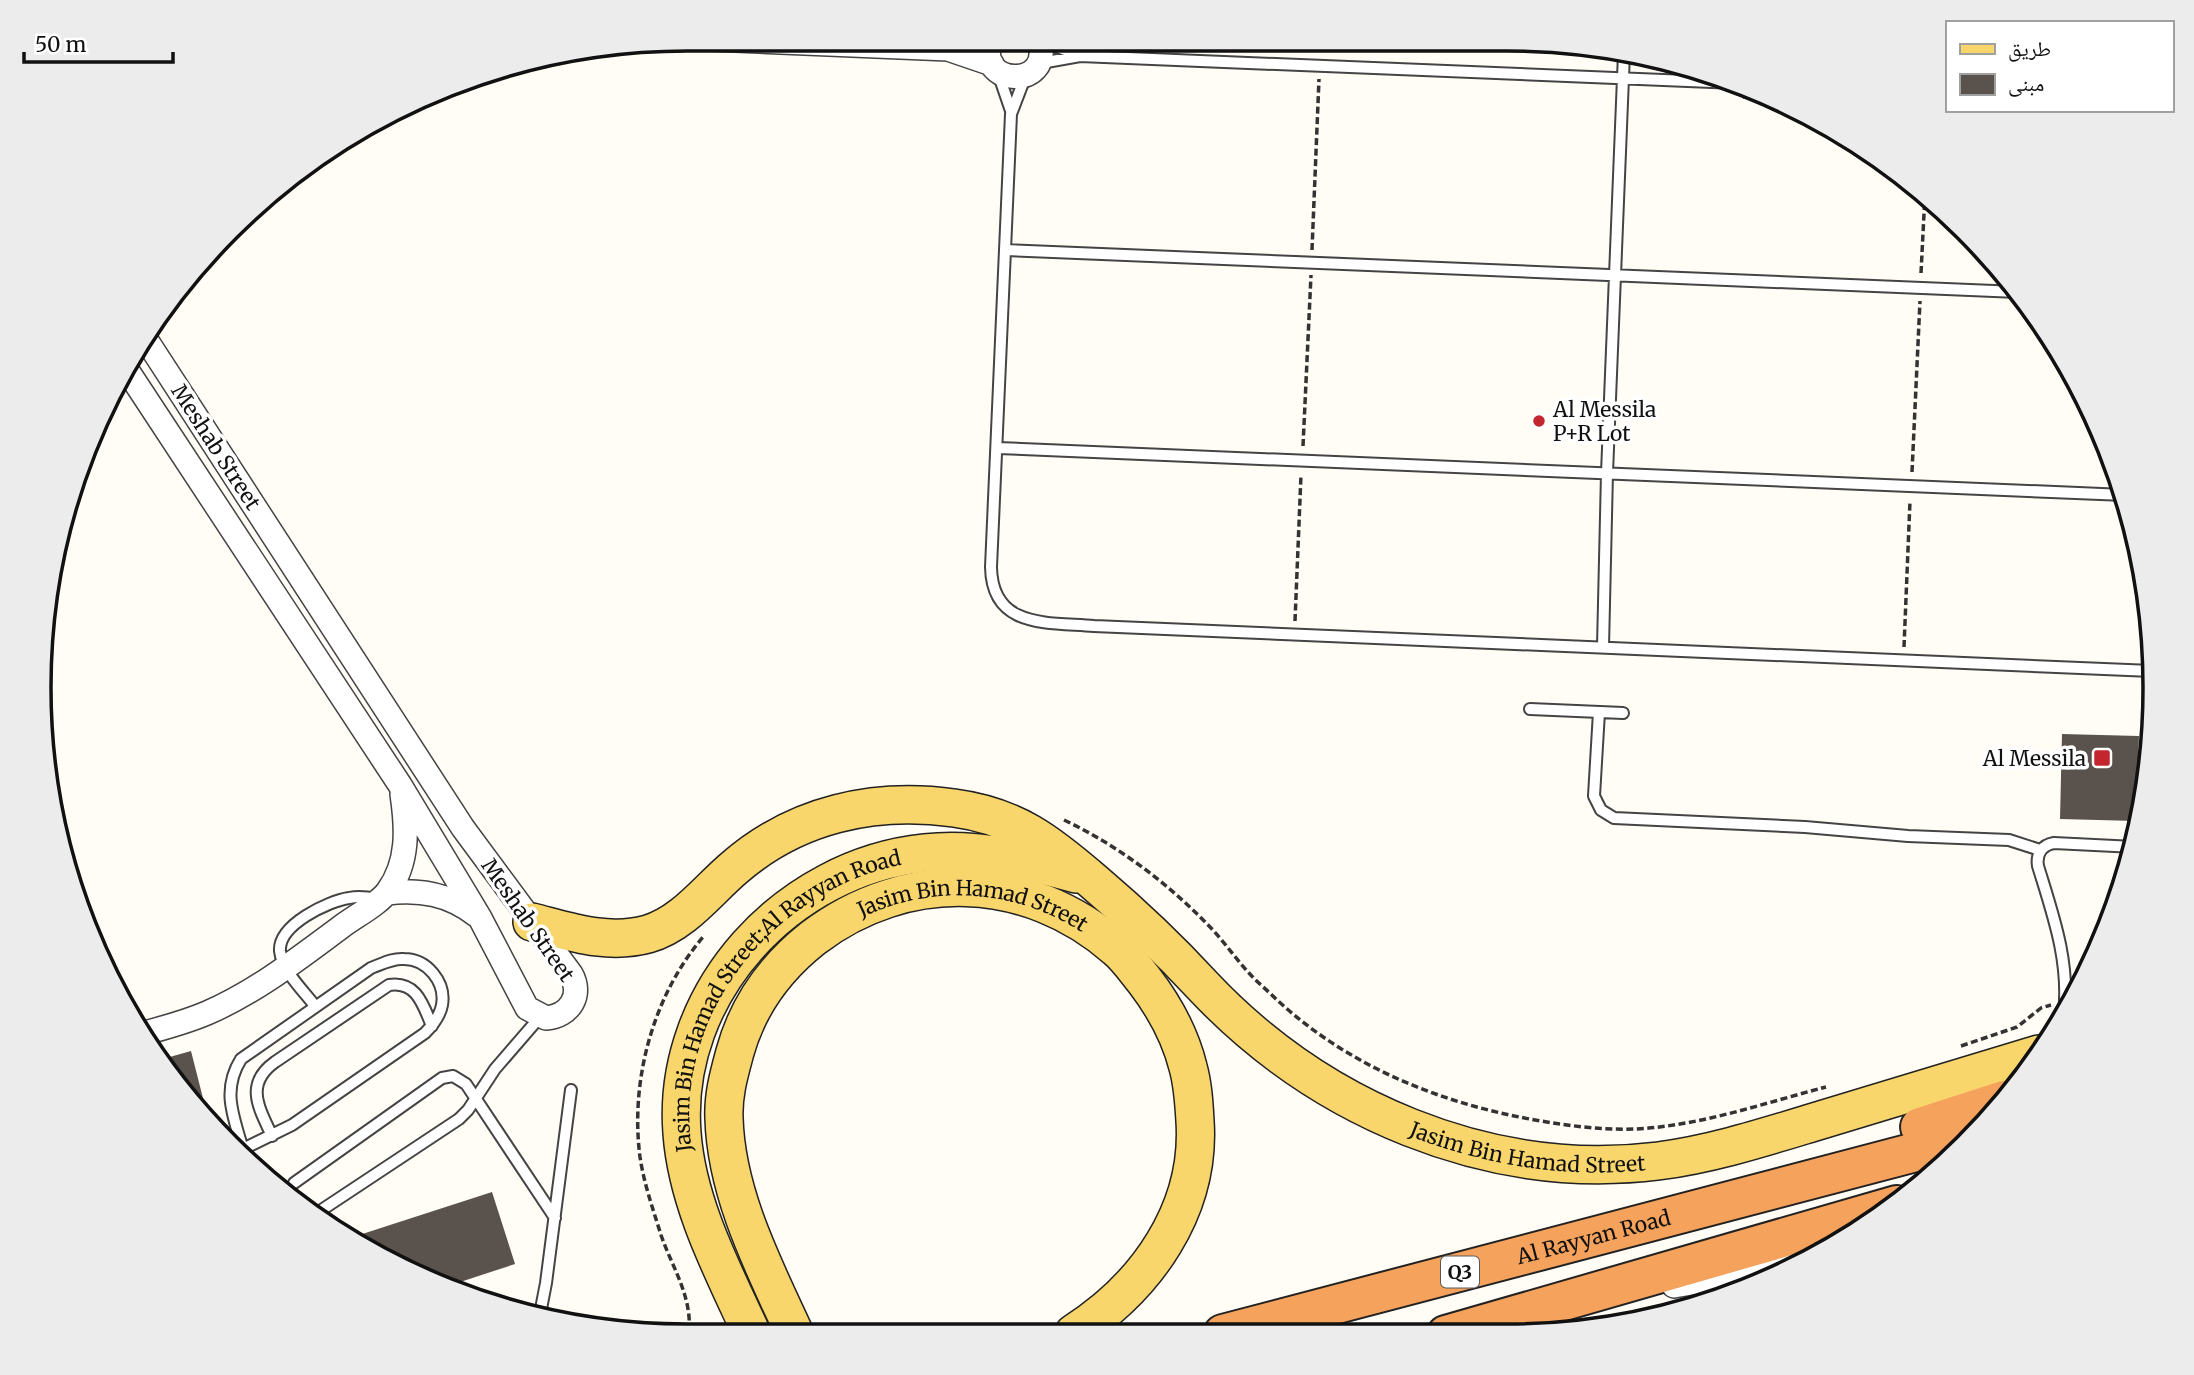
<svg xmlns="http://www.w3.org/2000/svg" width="2194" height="1375" font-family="Merriweather,'Noto Naskh Arabic',serif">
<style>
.building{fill:#5a524d}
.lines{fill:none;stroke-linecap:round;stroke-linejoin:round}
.lane-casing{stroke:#444;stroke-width:14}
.street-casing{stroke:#444;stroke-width:26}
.primary-casing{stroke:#222;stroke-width:40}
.highway-casing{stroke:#222;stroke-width:42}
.path{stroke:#333;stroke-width:3.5;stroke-dasharray:7 3.5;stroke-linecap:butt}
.lane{stroke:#fff;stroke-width:10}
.street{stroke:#fff;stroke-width:23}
.primary{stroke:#f9d66b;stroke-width:37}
.highway{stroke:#f5a25d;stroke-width:38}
.poi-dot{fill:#c4262e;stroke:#fff;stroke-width:2.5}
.labels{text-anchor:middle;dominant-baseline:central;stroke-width:7;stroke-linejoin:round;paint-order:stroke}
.shield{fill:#fff;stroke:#585858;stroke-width:2}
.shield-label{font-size:19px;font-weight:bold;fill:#111}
.poi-label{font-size:21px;fill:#111;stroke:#fff;text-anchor:start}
.street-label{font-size:21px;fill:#111;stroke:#fff}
.rim{fill:none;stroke:#111;stroke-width:3.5}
</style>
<rect width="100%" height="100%" fill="#fffdf5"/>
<path class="building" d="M2062 734 2139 736 2136 821 2060 819Z
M191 1051 206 1110 159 1060Z
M492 1192 515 1264 442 1288 353 1237Z"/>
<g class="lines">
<g class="lane-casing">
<path id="lane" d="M1043 41 1077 55
M1041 63 1080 56 1736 83
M998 73 1011 111
M1026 75 1011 114 991 567C992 629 1048 622 1094 626L2152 671
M1006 250 2018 292
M998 448 2125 495
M1603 647 1607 473 1624 53
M1530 709 1623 713
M1599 712 1594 796 1601 810 1614 818 1805 827 1908 836 2009 840 2040 850
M315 1006C304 991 282 971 280 951 278 925 328 901 349 898 359 896 367 897 376 899
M2064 1014C2070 962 2053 915 2038 866 2036 854 2042 845 2054 843L2135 847
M272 1136C259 1108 244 1084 275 1062L389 985C417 981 423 1005 432 1026
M243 1149 292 1125 425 1033C433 1025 440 1016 442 1005 446 982 427 959 404 959 392 958 382 964 371 968L241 1059C221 1091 234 1117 243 1150
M294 1183 442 1078 453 1076 466 1084 555 1218
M314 1215 459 1119 468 1110 495 1069 540 1017
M540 1314 546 1283 571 1090"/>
</g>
<g class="street-casing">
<path id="street" d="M712 39 948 49 992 64
M991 40C973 87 1055 90 1039 41
M129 373 400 785 480 918 527 1008 546 1018C570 1016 583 995 571 974L463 828 147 341
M387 893C420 889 449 894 476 915
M141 1034C164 1028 186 1022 207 1013 256 992 299 958 341 927 354 917 379 904 388 891 409 862 407 828 402 794
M1674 1286 1803 1264"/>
</g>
<g class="primary-casing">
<g id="primary">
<path id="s1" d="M532 922C571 932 608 945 648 934 683 924 707 891 734 868 796 814 874 797 954 808 1015 816 1049 843 1093 881 1133 915 1167 947 1203 986 1319 1109 1488 1182 1658 1161 1713 1154 1768 1136 1821 1120 1894 1098 1967 1076 2039 1054"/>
<path id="s2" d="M751 1332C722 1269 687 1203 682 1133 671 992 788 867 925 853 977 847 1026 860 1076 874"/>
<path id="s3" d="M794 1332C763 1265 726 1193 724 1118 723 1095 729 1074 735 1052 748 1005 775 968 813 938 906 867 1028 871 1116 948 1127 957 1135 969 1144 980 1164 1006 1180 1035 1188 1067 1193 1085 1194 1103 1195 1121 1201 1210 1146 1287 1074 1333"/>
</g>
</g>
<g class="highway-casing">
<g id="highway">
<path d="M1920 1127 2004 1100"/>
<path id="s4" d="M1223 1334 1965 1139"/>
<path d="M1446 1335 1897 1205"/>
</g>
</g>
<path class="path" d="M1743 97 1772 98
M1312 250 1319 79
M1921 273 1925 194
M2018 308 2030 309
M1303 446 1311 275
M1912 472 1920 301
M1295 621 1301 475
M1904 647 1910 501
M1064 820C1119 846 1169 884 1212 929 1225 943 1236 959 1249 973 1257 982 1267 990 1276 999 1348 1066 1439 1103 1535 1120 1569 1126 1602 1130 1635 1129 1700 1126 1764 1103 1826 1087
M1961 1046 2017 1027 2041 1008 2051 1005
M689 1331C692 1296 672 1267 661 1235 653 1209 644 1184 640 1157 630 1080 653 996 703 937"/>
<use href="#lane" class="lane"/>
<use href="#street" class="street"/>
<use href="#primary" class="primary"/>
<use href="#highway" class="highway"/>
</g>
<g class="poi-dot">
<circle cx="1539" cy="421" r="7"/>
<rect x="2093" y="749" width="18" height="18" rx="3.5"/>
</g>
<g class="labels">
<rect class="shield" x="1441" y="1256.5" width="38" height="31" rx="5"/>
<g class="shield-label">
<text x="1460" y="1272">Q3</text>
</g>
<g class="poi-label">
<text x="1553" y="409">Al Messila<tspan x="1553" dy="24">P+R Lot</tspan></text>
<text x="2086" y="758" text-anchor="end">Al Messila</text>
</g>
<g class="street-label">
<text transform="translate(216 447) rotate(57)">Meshab Street</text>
<text transform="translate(528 920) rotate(55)">Meshab Street</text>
<text stroke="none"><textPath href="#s3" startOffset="607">Jasim Bin Hamad Street</textPath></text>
<text stroke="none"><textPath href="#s2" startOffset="394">Jasim Bin Hamad Street;Al Rayyan Road</textPath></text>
<text stroke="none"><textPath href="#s1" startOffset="1148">Jasim Bin Hamad Street</textPath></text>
<text stroke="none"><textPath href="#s4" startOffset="383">Al Rayyan Road</textPath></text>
</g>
</g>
<path d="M0 0H2194V1375H0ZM687 51H1507A636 636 0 0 1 2143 687V688A636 636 0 0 1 1507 1324H687A636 636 0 0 1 51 688V687A636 636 0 0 1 687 51Z" fill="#ececec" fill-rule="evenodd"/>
<path class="rim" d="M687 51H1507A636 636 0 0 1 2143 687V688A636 636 0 0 1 1507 1324H687A636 636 0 0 1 51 688V687A636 636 0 0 1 687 51Z"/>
<rect x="1946" y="21" width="228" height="91" fill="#ffffff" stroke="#a0a0a0" stroke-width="2"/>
<rect x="1960" y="44" width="35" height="10" fill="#f9d66b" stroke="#a0a0a0" stroke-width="2"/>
<text x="2008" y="56" font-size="21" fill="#111111">طريق</text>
<rect x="1960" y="74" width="35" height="21" fill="#5a524d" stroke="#a0a0a0" stroke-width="2"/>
<text x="2008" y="91" font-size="21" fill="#111111">مبنى</text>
<path d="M24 52v10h149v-10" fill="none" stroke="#111111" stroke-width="3.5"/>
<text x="35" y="52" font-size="21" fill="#111111" stroke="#ffffff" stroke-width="5" paint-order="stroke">50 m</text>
</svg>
